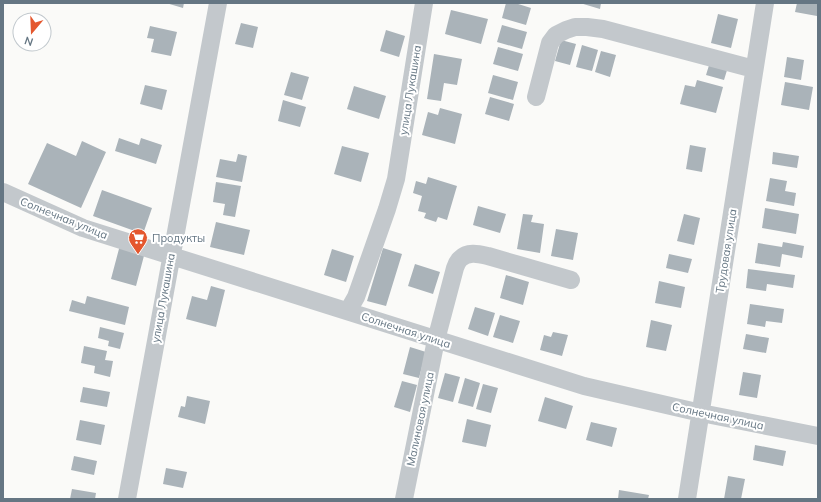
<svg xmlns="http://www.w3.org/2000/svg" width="821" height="502" font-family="Mulish,sans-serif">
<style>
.building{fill:#aab3b9}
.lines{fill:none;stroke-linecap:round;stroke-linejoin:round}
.minor{stroke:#c3c8cc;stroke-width:18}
.labels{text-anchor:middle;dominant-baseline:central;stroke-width:4;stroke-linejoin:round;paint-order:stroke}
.street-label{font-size:11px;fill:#657683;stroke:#fff}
.poi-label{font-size:11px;fill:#657683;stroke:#fff;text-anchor:start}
</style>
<rect width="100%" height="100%" fill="#fafaf8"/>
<path class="building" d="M166 3H184L183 8Z
M506 3H515L531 8 526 25 502 18Z
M580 3H601L600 9Z
M797 3H818L817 16 795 12Z
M451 10 488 19 481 44 445 34Z
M718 14 738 19 731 48 711 43Z
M241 23 258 27 253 48 235 44Z
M502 25 527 32 522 49 497 42Z
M150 26 177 32 171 56 151 52 154 39 147 38Z
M386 30 405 36 399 57 380 51Z
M561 40 576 44 570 65 555 61Z
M582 45 598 50 592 71 576 67Z
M498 47 523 54 518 71 493 64Z
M601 51 616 55 610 77 595 72Z
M434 54 462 59 457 85 444 83 441 101 427 99Z
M787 57 804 60 801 80 784 77Z
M710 62 728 67 724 80 706 75Z
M291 72 309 77 302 100 284 95Z
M493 75 518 82 513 100 488 93Z
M697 80 723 87 716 113 680 104 685 85 695 87Z
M785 82 813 87 809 110 781 105Z
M145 85 167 90 162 110 140 104Z
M354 86 386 96 379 119 347 109Z
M490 97 514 104 509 121 485 114Z
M283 100 306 107 300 127 278 121Z
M440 108 462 114 455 144 422 135 428 112 438 115Z
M119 138 139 145 141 138 162 145 156 164 115 151Z
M82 141 106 152 81 208 28 184 47 143 76 156Z
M690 145 706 148 702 172 686 169Z
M342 146 369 153 361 182 334 174Z
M773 152 799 156 797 168 772 164Z
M238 154 247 156 242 182 216 177 220 159 236 162Z
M428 177 457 186 447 220 438 217 436 222 424 218 426 213 418 211 422 196 413 193 416 181 426 184Z
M770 178 787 181 785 191 796 193 794 206 766 201Z
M216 182 241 186 235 217 223 215 225 204 213 202Z
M102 190 152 208 143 234 93 216Z
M478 206 506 214 500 233 473 225Z
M765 208 799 214 796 234 762 228Z
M523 214 533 215 531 222 544 224 540 253 517 249Z
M684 214 700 218 694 245 677 241Z
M216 222 250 230 244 255 210 247Z
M556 229 578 233 573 260 551 256Z
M783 242 804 246 802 258 782 254 780 267 755 263 758 243 782 247Z
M120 245 145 252 136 286 111 279Z
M383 248 402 254 386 306 367 301Z
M332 249 354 256 346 282 324 275Z
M669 254 692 259 688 273 666 268Z
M415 264 440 272 433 294 408 286Z
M748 269 795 275 793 288 767 284 766 291 746 288Z
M506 275 529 282 523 305 500 298Z
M659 281 685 287 681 308 655 303Z
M211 286 225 290 216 327 186 319 192 296 207 300Z
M87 296 129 307 125 325 69 311 72 300 85 304Z
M750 304 784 309 782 323 766 321 765 327 747 324Z
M475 307 495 313 488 336 468 329Z
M500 315 520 321 513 343 493 337Z
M651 320 672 325 666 351 646 347Z
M100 327 124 333 120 349 108 346 109 341 98 338Z
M553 332 568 335 562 356 540 350 544 335 551 337Z
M746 334 769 338 766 353 743 349Z
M84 346 107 351 105 360 113 361 110 377 94 373 95 366 81 363Z
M410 347 426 352 419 378 403 374Z
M743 372 761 375 757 398 739 395Z
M445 373 460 377 453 402 438 398Z
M465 378 480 383 473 407 458 403Z
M402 381 417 385 410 412 394 407Z
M483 384 498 388 491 413 476 409Z
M83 387 110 392 107 407 80 402Z
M187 396 210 401 205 424 178 417 181 406 185 407Z
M545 397 573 406 566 429 538 421Z
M467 419 491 425 486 447 462 442Z
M80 420 105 425 101 445 76 440Z
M591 422 617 428 612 447 586 440Z
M755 445 786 451 783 466 753 460Z
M74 456 97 461 94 475 71 470Z
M166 468 187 472 183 488 163 484Z
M728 476 745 479 741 499H724Z
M72 489 96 493 95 499H70Z
M619 490 649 495 648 499H618Z"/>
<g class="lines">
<path class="minor" d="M536 97 550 43 556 35 566 30 575 27H587L603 29 754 69
M3 192 83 228 584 386 701 413 818 436
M348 311 356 297 387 209 396 179 424 3
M127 499 218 3
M404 499 436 340 455 268C456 265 458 261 460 259 468 251 479 254 488 256L571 280
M687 499 765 3"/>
</g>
<defs>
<g id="supermarket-pin" transform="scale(1)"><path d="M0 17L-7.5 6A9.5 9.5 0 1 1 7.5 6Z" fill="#e4572e" stroke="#fff"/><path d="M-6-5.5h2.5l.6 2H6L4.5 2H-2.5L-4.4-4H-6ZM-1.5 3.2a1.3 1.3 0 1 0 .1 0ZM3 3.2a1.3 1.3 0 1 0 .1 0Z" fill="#fff"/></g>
</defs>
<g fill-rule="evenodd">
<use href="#supermarket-pin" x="138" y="238"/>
</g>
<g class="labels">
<g class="street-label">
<text transform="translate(410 90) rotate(-81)">улица Лукашина</text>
<text transform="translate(64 218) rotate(22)">Солнечная улица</text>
<text transform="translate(726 251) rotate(-81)">Трудовая улица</text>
<text transform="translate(163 298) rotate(-80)">улица Лукашина</text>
<text transform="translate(406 330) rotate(18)">Солнечная улица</text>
<text transform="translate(718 416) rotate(12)">Солнечная улица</text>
<text transform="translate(420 419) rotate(-78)">Малиновая улица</text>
</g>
<g class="poi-label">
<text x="152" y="238">Продукты</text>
</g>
</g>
<rect width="821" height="502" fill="none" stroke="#657683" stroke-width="8"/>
<g transform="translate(32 32) rotate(199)"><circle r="19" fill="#ffffff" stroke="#c1c8cd"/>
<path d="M0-3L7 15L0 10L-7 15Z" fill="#e4572e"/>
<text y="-6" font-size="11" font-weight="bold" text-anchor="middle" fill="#657683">N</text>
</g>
</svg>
